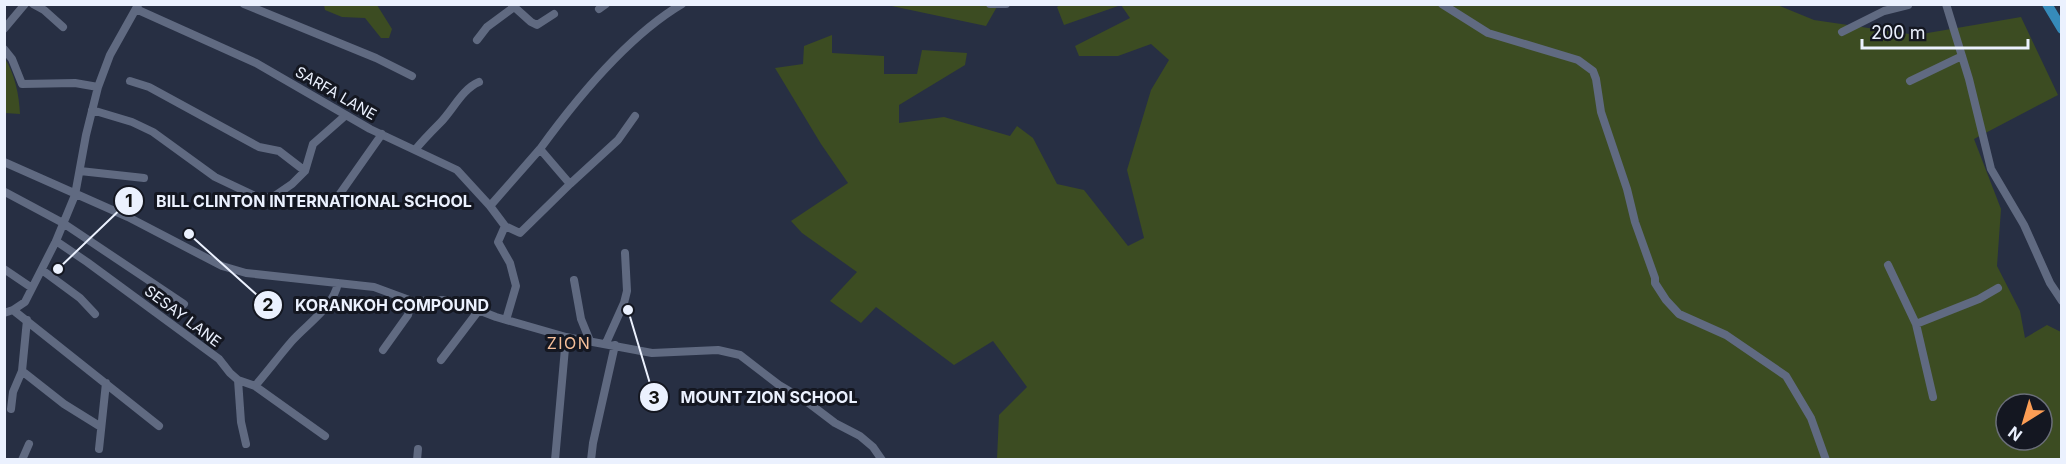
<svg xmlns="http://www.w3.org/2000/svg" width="2066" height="464" font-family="Inter,sans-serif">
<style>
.green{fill:#3c4c22;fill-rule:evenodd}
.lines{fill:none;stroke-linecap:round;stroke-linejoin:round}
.river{stroke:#368bba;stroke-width:10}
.minor{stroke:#606a81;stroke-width:8}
.labels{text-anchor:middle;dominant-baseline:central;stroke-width:6;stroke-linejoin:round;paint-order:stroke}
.street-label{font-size:15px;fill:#ebf1fe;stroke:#141721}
.neighbourhood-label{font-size:16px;letter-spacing:1.5px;fill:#f6bf9a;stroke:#141721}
.leader{fill:none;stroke:#ebf1fe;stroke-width:2}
.callout-dot{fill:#ebf1fe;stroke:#141721;stroke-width:2}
.mark-label{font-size:18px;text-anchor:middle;font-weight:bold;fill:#111}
.callout-label{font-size:16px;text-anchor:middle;font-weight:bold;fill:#ebf1fe;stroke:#141721;stroke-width:6;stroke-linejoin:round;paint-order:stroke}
</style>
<rect width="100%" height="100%" fill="#272f43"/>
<path class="green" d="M1775 4 1814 20 1916 35 2021 17 2058 95 1974 139 2001 209 1997 266 2020 311 2025 338 2047 325 2061 332V459H997L999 415 1027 387 993 341 954 365 876 307 861 323 830 301 857 272 802 233 791 221 848 183 821 144 775 68 803 64 804 46 832 35V53L884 56V74H917L922 50 967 53 965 65 899 105V123L944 117 1010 136 1017 126 1033 138 1057 184 1084 190 1128 246 1144 238 1127 170 1151 90 1169 60 1151 44 1118 56H1079L1075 46 1130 18 1121 5 1064 25 1057 7 1060 5ZM2006 404H2042V440H2006Z
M324 5H377L392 29 389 38H381L365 18 342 17 325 10Z
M887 5H998L986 26Z
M4 57C15 74 19 94 20 114L5 113Z"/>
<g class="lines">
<path class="river" d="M2047 4 2062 29"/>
<path class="minor" d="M33 4 44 10 63 27
M244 4 376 58 412 76
M511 4 531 22 537 25 554 14
M990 4H1006
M1442 4 1488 33 1578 60 1593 71 1596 79 1601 112 1627 189 1635 222 1655 278V283L1666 300 1679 314 1726 335 1786 376 1811 418 1826 460
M1946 4 1969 79 1991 169 2024 225 2050 283 2062 301
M136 9 256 63 370 129 457 170 490 206 505 226 520 233 570 184 618 140 635 116
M599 9 606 4
M4 29 25 4
M1842 32 1884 11 1908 5
M477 40 487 27 514 7
M4 49 12 59 22 84 75 83 98 87
M130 81 149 87 259 147 279 151 305 171
M1910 81 1962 56
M92 110 132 122 153 132 215 177 257 197H273L292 184 305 171 313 144 346 115
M415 150C423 140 431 132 440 123 453 110 462 89 479 82
M4 162 128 217 222 266 246 273 374 287 412 301 445 300 460 303 496 317 566 337 652 353 718 350 740 355 779 385 806 401 835 423 860 436 873 447 882 460
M80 171 144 178
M570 184 540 149C577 98 628 36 682 4
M5 192 63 223 184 304
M332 205 382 134
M490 206 540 149
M505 226 498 242 510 263 516 286 506 320
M56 241 87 262 219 359 230 373 238 380 241 422 246 444
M1888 265 1916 324 1933 397
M4 269 32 288
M42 270 80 298 95 314
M574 280 581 319 590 341
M13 310 159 426
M4 313 13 310 25 302 56 241 75 195 86 135 98 87 110 55 138 5
M27 320 22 371 64 404 101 427
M1916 324 1979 299 1998 288
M606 343 624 303 627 291 625 253
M383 350 408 315 412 301
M441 360 479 310
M238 380 255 386C268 371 279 356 292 341 308 323 333 308 338 283
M255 386 325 436
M11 409 13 392 22 371
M99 449 106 383
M22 460 29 444
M417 460 418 449
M555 460 566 337
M591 460 593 443 615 345"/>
</g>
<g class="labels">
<g class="street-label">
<text transform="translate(336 93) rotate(30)">SARFA LANE</text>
<text transform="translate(183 316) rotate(37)">SESAY LANE</text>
</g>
<g class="neighbourhood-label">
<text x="569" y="343">ZION</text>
</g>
</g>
<path class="leader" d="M58 269L129 201M189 234L268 305M628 310L654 397"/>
<g class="callout-dot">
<circle cx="58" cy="269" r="6"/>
<circle cx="189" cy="234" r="6"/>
<circle cx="628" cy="310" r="6"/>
<circle cx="129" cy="201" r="15"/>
<circle cx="268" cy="305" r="15"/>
<circle cx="654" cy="397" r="15"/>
</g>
<g class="mark-label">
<text x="129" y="207">1</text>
<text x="268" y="311">2</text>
<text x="654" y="404">3</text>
</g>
<g class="callout-label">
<text x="314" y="207">BILL CLINTON INTERNATIONAL SCHOOL</text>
<text x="392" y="311">KORANKOH COMPOUND</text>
<text x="769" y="403">MOUNT ZION SCHOOL</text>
</g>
<rect width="2066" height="464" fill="none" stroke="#ebf1fe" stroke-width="12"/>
<g transform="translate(2024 422) rotate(217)"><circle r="28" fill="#141721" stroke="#6a6e79" stroke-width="1.5"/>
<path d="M0-4.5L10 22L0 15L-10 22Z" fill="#fc9d54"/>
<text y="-9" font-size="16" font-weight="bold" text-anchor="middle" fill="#ebf1fe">N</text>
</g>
<path d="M1862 39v9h166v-9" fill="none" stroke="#ebf1fe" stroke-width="3"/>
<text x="1871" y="39" font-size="18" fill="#ebf1fe" stroke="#141721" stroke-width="4.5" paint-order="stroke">200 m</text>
</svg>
